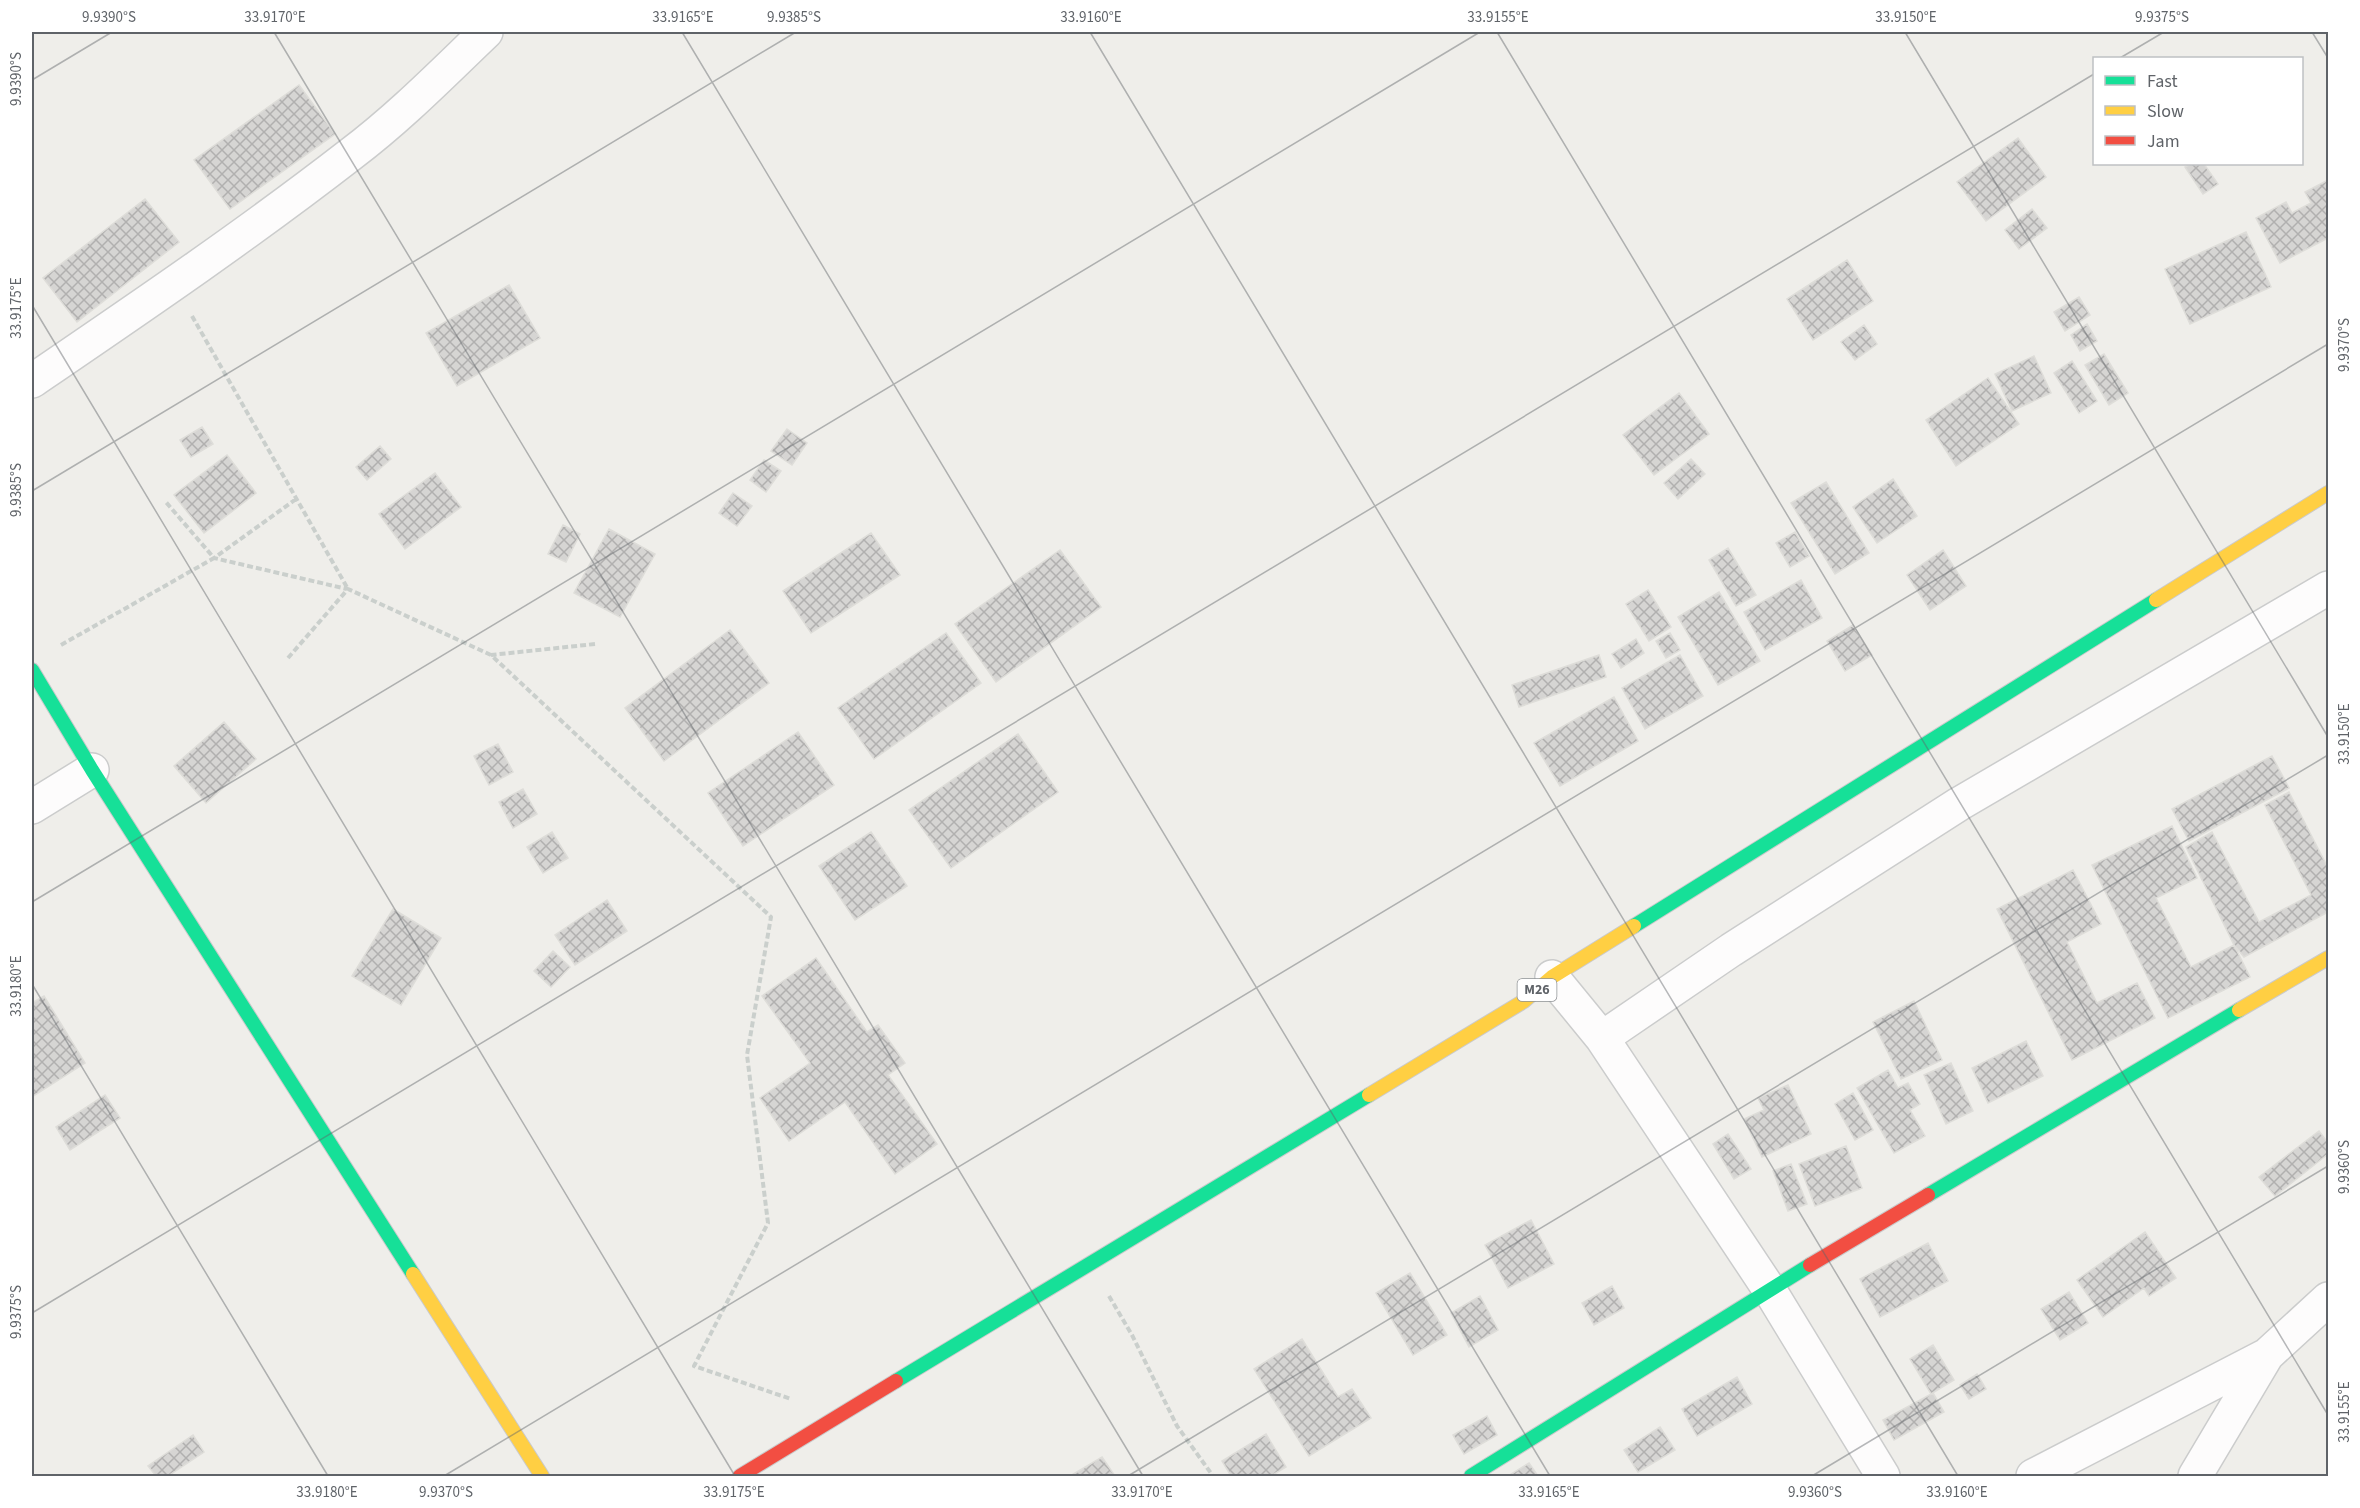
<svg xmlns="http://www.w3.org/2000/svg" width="2360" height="1508" font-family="'Source Sans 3',sans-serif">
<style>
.building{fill:url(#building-cross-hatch);stroke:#deddd9;stroke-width:1.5}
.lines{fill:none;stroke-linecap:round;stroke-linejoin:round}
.street-casing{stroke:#cbcccc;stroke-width:36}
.fast-casing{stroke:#cacacb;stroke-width:16}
.slow-casing{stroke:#cacacb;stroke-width:16}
.jam-casing{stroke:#cacacb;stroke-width:16}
.path{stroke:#cacfcc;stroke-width:4;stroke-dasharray:6 3;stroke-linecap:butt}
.street{stroke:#fdfcfc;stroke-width:33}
.fast{stroke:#16e098;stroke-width:14}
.slow{stroke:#ffcf43;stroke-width:14}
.jam{stroke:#f24e42;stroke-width:14}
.ticks{fill:none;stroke:#5f6368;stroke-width:1.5;stroke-opacity:0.45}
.labels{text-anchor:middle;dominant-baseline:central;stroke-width:5;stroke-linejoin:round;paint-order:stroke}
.shield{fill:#fff;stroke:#8f9295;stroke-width:1.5}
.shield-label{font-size:14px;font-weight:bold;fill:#5f6368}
.neatline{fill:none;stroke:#5f6368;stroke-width:2}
.ticks-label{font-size:15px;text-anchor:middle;fill:#5f6368}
</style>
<defs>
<pattern id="building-cross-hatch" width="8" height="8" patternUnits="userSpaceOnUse" patternTransform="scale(1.5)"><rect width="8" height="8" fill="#d6d5d3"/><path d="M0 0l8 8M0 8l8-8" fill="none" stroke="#b1b0af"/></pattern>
</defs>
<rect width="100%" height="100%" fill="#efeeea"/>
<path class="building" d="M299 85 335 134 230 209 194 160Z
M2018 138 2046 177 1986 221 1957 182Z
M2191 164H2204L2218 184 2203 194 2185 167Z
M2328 180V238L2280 263 2256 218 2286 202 2292 213 2311 203 2305 192Z
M145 199 179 242 77 322 43 278Z
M2032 209 2047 228 2019 249 2005 230Z
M2246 232 2271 287 2190 324 2165 269Z
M1847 260 1873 301 1813 340 1787 299Z
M509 285 540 338 457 386 426 333Z
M2079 297 2090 315 2065 331 2054 312Z
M2087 324 2097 341 2080 351 2071 335Z
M1864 325 1877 344 1855 360 1841 342Z
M2104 354 2128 393 2109 405 2085 365Z
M2034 356 2051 393 2012 411 1995 374Z
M2072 361 2097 401 2079 413 2054 373Z
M1988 378 2019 424 1956 466 1926 420Z
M1679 393 1709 434 1654 475 1623 435Z
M202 427 213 444 191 457 180 440Z
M787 429 807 443 792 465 771 451Z
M380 446 391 459 367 480 356 467Z
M227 455 256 493 204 533 174 495Z
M1691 459 1705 474 1678 499 1664 483Z
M764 460 781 471 766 492 750 480Z
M435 473 461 507 405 549 379 514Z
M1893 479 1917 516 1877 543 1853 507Z
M1826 482 1869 553 1835 574 1791 503Z
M733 493 752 506 737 526 719 513Z
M563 525 580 534 566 562 548 554Z
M609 529 655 554 620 617 574 593Z
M1795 532 1809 556 1790 567 1776 543Z
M871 533 900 575 811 633 783 591Z
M1728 548 1756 595 1736 606 1709 560Z
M1060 550 1101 607 996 682 955 624Z
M1943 550 1966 586 1930 610 1907 575Z
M1801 580 1822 618 1765 650 1744 612Z
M1648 590 1671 627 1649 641 1626 604Z
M1719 592 1760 661 1718 685 1678 617Z
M1853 625 1872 655 1845 671 1827 641Z
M730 630 769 683 664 761 625 708Z
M946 633 981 683 874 759 838 708Z
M1670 633 1680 650 1666 658 1656 641Z
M1636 639 1644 653 1621 668 1612 654Z
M1599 655 1606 677 1519 707 1512 685Z
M1680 655 1703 696 1645 729 1622 688Z
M1614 697 1638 741 1560 786 1534 743Z
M224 722 256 759 206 803 174 766Z
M798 732 834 785 743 846 708 793Z
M1018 734 1058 792 951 868 909 810Z
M498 744 513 772 489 785 474 756Z
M2272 756 2289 788 2189 841 2172 809Z
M523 789 537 814 513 828 499 802Z
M2289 792 2328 868V912L2244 957 2234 945 2186 847 2212 832 2259 922 2311 895 2265 805Z
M2172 826 2197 878 2156 898 2191 967 2234 945 2250 977 2168 1018 2092 865Z
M552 832 568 858 543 873 527 847Z
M871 832 907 886 855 920 819 866Z
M2073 870 2101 924 2067 942 2097 1003 2137 983 2155 1018 2072 1060 1997 909Z
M607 900 627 931 575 965 555 935Z
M393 909 441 938 401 1005 352 976Z
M553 951 570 967 551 987 534 971Z
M816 958 867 1032 878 1025 905 1063 888 1075 937 1144 895 1174 845 1102 789 1141 760 1098 810 1063 762 996Z
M44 996 85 1063 32 1097V1003Z
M1914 1001 1942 1060 1901 1079 1873 1022Z
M2026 1041 2043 1076 1988 1103 1972 1068Z
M1951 1063 1973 1111 1946 1124 1924 1075Z
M1888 1070 1898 1088 1908 1083 1920 1104 1910 1110 1925 1136 1894 1153 1857 1088Z
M1788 1085 1811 1134 1762 1157 1744 1119 1764 1110 1758 1098Z
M1853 1093 1873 1130 1855 1140 1835 1104Z
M105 1095 120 1118 70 1150 56 1127Z
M2319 1131 2328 1143V1154L2275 1196 2259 1177Z
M1728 1134 1751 1169 1734 1179 1713 1144Z
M1846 1146 1862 1188 1815 1206 1799 1164Z
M1791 1164 1807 1204 1788 1211 1773 1171Z
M1531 1220 1554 1264 1508 1288 1485 1245Z
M2145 1232 2176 1278 2149 1296 2144 1288 2103 1317 2077 1280Z
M1928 1243 1948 1281 1880 1317 1860 1279Z
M1410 1273 1447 1335 1413 1355 1376 1293Z
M1612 1286 1624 1308 1594 1325 1582 1303Z
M2069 1292 2088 1323 2060 1340 2041 1309Z
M1480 1296 1498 1330 1469 1347 1451 1313Z
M1302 1339 1338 1397 1352 1389 1371 1418 1309 1456 1254 1369Z
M1933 1345 1954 1380 1931 1394 1910 1359Z
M1977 1374 1986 1389 1969 1399 1960 1385Z
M1737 1377 1752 1404 1697 1436 1682 1409Z
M1933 1393 1944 1412 1894 1440 1883 1420Z
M1487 1416 1497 1435 1464 1454 1453 1435Z
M1660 1427 1675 1450 1638 1472 1624 1450Z
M1266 1434 1286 1467 1271 1476H1231L1222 1461Z
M193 1435 204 1452 168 1476H156L148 1466Z
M1102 1457 1115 1476H1070Z
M1529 1463 1538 1476H1508Z"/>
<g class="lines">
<g class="street-casing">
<path id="street" d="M32 381C139 308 248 234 351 154 400 117 442 74 486 32
M32 807 92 770
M1552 977 1602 1038 1769 1289 1883 1476
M1602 1038 1731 950 1959 804 2328 588
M2033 1476 2267 1355
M2195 1476 2267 1355 2328 1299"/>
</g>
<g class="fast-casing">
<path id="fast" d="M32 670 92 770 413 1274
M1634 926 2156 600
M1928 1195 2239 1010
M896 1381 1369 1095
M1471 1476 1810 1265"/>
</g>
<g class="slow-casing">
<path id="slow" d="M2156 600 2328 493
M2239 1010 2328 958
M1369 1095 1524 1001 1552 977 1634 926
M413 1274 542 1476"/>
</g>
<g class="jam-casing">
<path id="jam" d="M1810 1265 1928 1195
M740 1476 896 1381"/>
</g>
<path class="path" d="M192 316 348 589
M296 499 214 558 347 589
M595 644 491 655 771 917 747 1055 768 1223 694 1366 791 1399
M61 645 214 558 165 501
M288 658 348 589 491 655
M1109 1296 1132 1335 1177 1426 1213 1476"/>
<use href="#street" class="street"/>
<use href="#fast" class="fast"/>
<use href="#slow" class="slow"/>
<use href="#jam" class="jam"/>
</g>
<path class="ticks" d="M274 32 1143 1476M682 32 1550 1476M1090 32 1958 1476M1497 32 2328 1415M1905 32 2328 737M2312 32 2328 58M2120 58 2164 32M32 80 112 32M32 305 735 1476M32 491 796 32M32 902 1480 32M32 984 328 1476M32 1313 2094 74M444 1476 2328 344M1128 1476 2328 755M1812 1476 2328 1166"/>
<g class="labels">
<rect class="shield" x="1517.5" y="979" width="39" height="22" rx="4.5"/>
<g class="shield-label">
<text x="1537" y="990">M26</text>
</g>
</g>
<rect width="2360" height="1508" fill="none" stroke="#ffffff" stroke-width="66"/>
<rect x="2093" y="57" width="210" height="108" fill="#ffffff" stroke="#bfc1c3" stroke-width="1.5"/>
<rect x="2105" y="76" width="30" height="9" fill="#16e098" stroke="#bfc1c3" stroke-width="1.5"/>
<text x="2147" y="87" font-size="18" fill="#5f6368">Fast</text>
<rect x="2105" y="106" width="30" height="9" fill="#ffcf43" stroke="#bfc1c3" stroke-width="1.5"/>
<text x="2147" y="117" font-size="18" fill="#5f6368">Slow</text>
<rect x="2105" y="136" width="30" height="9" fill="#f24e42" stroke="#bfc1c3" stroke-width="1.5"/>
<text x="2147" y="147" font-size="18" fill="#5f6368">Jam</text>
<rect x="33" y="33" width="2294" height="1442" class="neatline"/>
<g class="ticks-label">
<text x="109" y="22">9.9390°S</text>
<text x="275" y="22">33.9170°E</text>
<text x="683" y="22">33.9165°E</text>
<text x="794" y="22">9.9385°S</text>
<text x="1091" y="22">33.9160°E</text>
<text x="1498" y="22">33.9155°E</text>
<text x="1906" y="22">33.9150°E</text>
<text x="2162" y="22">9.9375°S</text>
<text transform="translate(16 79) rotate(-90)" y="5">9.9390°S</text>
<text transform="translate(16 308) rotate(-90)" y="5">33.9175°E</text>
<text transform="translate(2344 345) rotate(-90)" y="5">9.9370°S</text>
<text transform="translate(16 490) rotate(-90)" y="5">9.9385°S</text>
<text transform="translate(2344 734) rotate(-90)" y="5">33.9150°E</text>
<text transform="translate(16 986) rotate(-90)" y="5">33.9180°E</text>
<text transform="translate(2344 1167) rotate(-90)" y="5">9.9360°S</text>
<text transform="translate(16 1312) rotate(-90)" y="5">9.9375°S</text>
<text transform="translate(2344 1412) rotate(-90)" y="5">33.9155°E</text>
<text x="327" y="1497">33.9180°E</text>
<text x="446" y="1497">9.9370°S</text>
<text x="734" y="1497">33.9175°E</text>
<text x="1142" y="1497">33.9170°E</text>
<text x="1549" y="1497">33.9165°E</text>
<text x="1815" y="1497">9.9360°S</text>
<text x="1957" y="1497">33.9160°E</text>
</g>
</svg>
